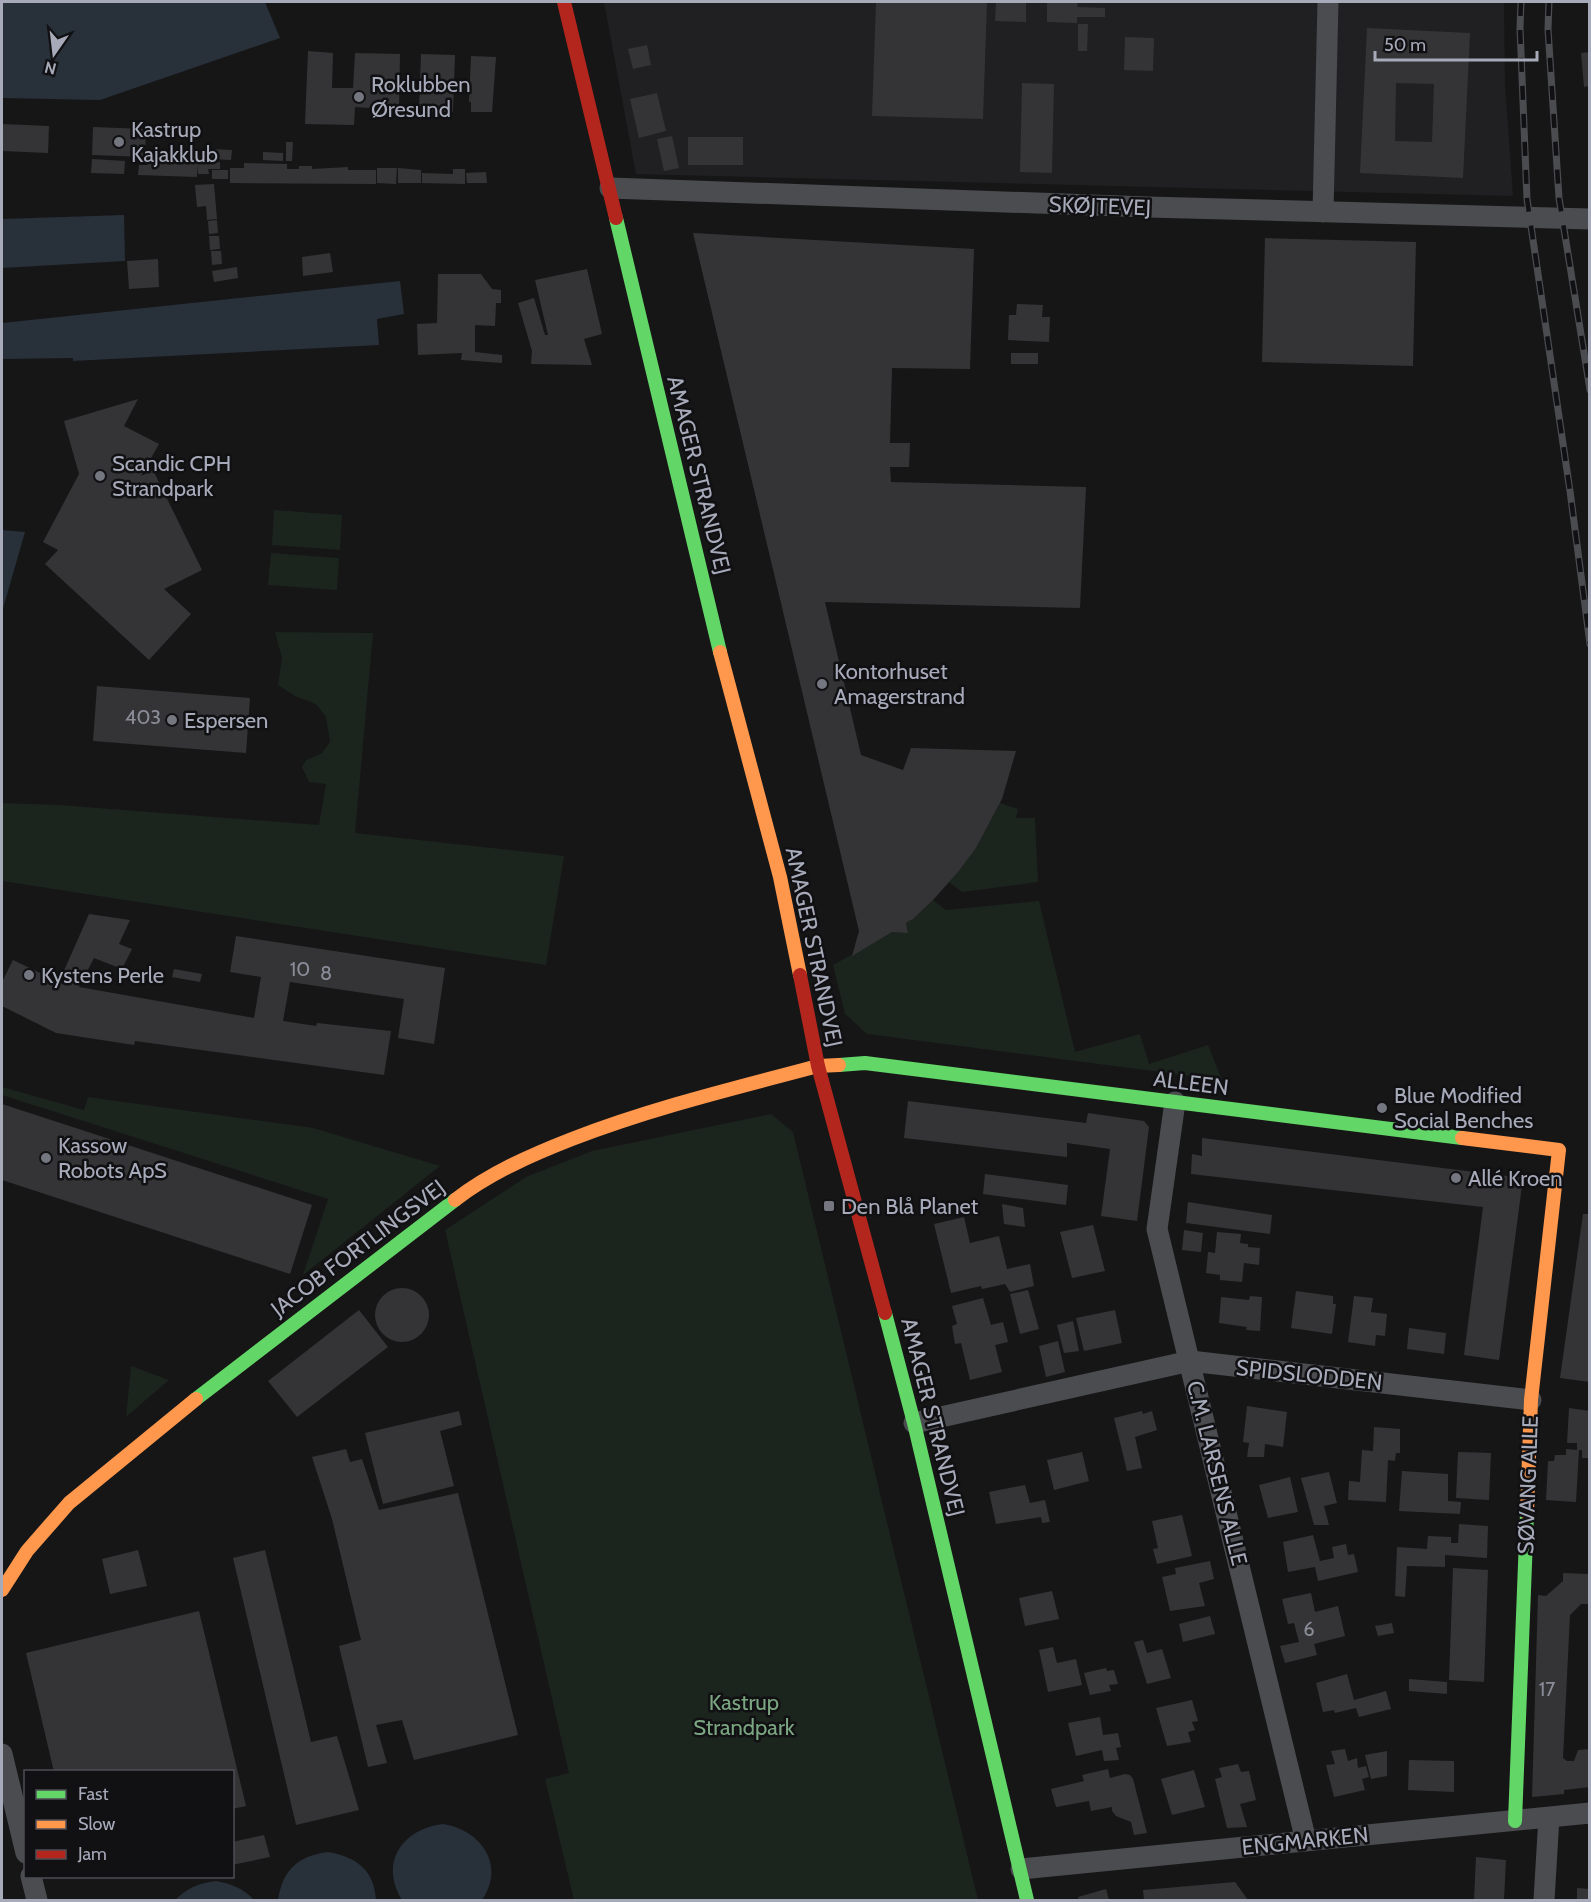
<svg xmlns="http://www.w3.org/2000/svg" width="1591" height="1902" font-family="Cabin,sans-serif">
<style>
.built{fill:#202023}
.green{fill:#1c241e}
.water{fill:#28303a}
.building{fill:#343436;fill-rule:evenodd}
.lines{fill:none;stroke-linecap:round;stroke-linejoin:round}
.street{stroke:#4a4c50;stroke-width:21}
.fast{stroke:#63d668;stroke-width:14}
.slow{stroke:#ff974d;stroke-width:14}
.jam{stroke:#b3261e;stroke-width:14}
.rail-casing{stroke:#4a4c4f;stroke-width:7}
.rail{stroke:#111013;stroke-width:4.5;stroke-dasharray:14;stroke-linecap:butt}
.poi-dot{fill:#747680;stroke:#111013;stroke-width:2}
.labels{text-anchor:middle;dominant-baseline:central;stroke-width:5;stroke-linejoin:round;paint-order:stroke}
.number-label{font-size:20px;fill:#8a8c98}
.poi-label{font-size:22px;fill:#a6aab9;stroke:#111013;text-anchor:start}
.street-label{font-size:22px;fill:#a6aab9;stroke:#111013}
.park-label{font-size:22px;fill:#7ba682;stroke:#111013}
</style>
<rect width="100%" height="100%" fill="#161617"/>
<path class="built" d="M604 2H1504L1505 86 1513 196 636 174Z"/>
<path class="green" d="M274 510 342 515 340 550 272 545Z
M271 553 339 558 337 590 268 585Z
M275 632 373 633 355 833 564 856 546 965 2 881V803L59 805 319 825 326 784 309 782 302 767 306 760 321 754 330 742 326 717 316 704 295 696 278 685 282 658Z
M1000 803 1018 809 1016 818H1035L1038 882 962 892 949 882 976 848Z
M933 900 946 910 1039 901 1075 1052 1140 1034 1149 1064 1208 1045 1222 1080 867 1034 845 1014 833 965 892 932H908L906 923 913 919Z
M2 1087 84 1110 88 1097 313 1128 440 1166 303 1275 328 1199 2 1095Z
M771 1114 793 1132 978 1900H574L545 1779 569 1773 445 1230 526 1177 592 1151Z
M131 1366 169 1380 126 1417Z"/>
<path class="water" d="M2 2H265L280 38 100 100 2 98Z
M124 215 125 261 2 268V219Z
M400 281 404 314 377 319 379 345 73 361V358L2 359V323Z
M2 530 25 532 2 612Z
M443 1824C481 1830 506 1865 482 1900H402C379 1863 402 1829 443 1824Z
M328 1852C357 1857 374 1870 376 1900H278C283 1869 298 1856 328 1852Z
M216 1881C232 1884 243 1888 254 1900H175C188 1888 198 1883 216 1881Z"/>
<path class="building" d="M876 2H987L983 119 872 116Z
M996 2H1026V22L995 21Z
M1047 2H1078L1077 7 1105 8V17H1077V23L1047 22Z
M1078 24H1088L1087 51H1078Z
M1367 28 1470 33 1463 178 1360 173ZM1396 83 1434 84 1432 142 1395 141Z
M1125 37 1154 38 1153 71 1124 70Z
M647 45 651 65 633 69 628 49Z
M308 51 333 53 332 88H353L355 53 400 54 399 110 355 107 354 125 305 124Z
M1590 52V86L1584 87 1581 53Z
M421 54 455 55 453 112 419 111Z
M471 56 496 57 492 112H471V102H469Z
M1022 83 1054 84 1052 173 1020 172Z
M657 93 666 131 639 138 630 99Z
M2 124 49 126 48 153 2 151Z
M93 127 146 129 145 157 92 155Z
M672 136 679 168 664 171 657 139Z
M688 137H743V165H688Z
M286 142H293L292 161H286Z
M212 149 232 150 231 160 211 159Z
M263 152 283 153V161L263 160Z
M157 157H185V160H197V163L220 162V169H208L209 174H198L197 165V177L138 175 139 165H147V160H157Z
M92 159 125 161 124 174 91 173Z
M244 163 287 164V169H299V166H312V169L348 167V170H376V184L230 183V168H244Z
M377 168H397L396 184 377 183Z
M398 168 421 170V183H398Z
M453 169H465V184L422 183V173L453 174Z
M212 170H228V179H212Z
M486 172 487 183H467L466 173Z
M214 184 217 219 207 220 206 206 197 207 195 185Z
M217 220 218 233 209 234 208 221Z
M693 233 974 249 970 369 892 368 890 443H910L909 467H890L891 482 1086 487 1080 608 825 602 861 755 903 770 911 748 1016 751 1002 799 976 848 958 872 933 900 913 919 906 923 908 933 892 932 852 956 859 931Z
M209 236H219L220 249 210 250Z
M1265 238 1416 242 1413 366 1262 362Z
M211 251H221L222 264 212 265Z
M330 253 333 272 303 276 302 257Z
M158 259 159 287 129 289 127 261Z
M237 267 238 278 214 282 212 271Z
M587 269 602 334 584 339 592 365 531 364 532 351 518 303 534 298 545 335H548L535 280Z
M438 274H481L492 289 501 290V303H496L495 326 475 325V352L502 355V363L461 360 462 353 418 355 417 324 437 323Z
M1017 304 1043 305 1042 317H1050L1049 342 1008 340 1009 315H1016Z
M1011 353H1038V364H1011Z
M138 399 124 426 159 444 141 476 153 470 202 570 164 589 191 614 149 660 45 564 58 550 43 542 79 474 64 421Z
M97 686 250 698 246 753 93 741Z
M89 914 130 920 119 944 132 949 122 969 94 958 79 987 254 1018 261 977 230 972 236 936 445 968 434 1044 398 1038 404 999 290 982 283 1021 316 1026 317 1023 391 1031 384 1075 135 1041 134 1045 56 1033 2 1006V982L13 960 59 982Z
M174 969 202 974 200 982 172 977Z
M908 1101 1086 1123 1088 1113 1144 1121 1149 1127 1137 1221 1101 1216 1110 1149 1067 1143V1157L904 1138Z
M2 1104 312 1205 290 1274 2 1180Z
M1202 1138 1523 1178 1499 1360 1464 1355 1483 1207 1191 1174 1192 1154 1202 1156Z
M985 1174 1068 1185 1066 1205 983 1194Z
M1188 1202 1272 1215 1270 1234 1186 1223Z
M1002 1204 1023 1208 1025 1227 1004 1224Z
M1583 1214H1590V1382L1560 1378Z
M964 1217 970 1243 999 1236 1007 1269 1030 1264 1034 1286 1010 1292 1005 1284 982 1289 981 1286 951 1293 934 1224Z
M1093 1225 1105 1271 1072 1278 1060 1232Z
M1184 1230 1203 1233 1201 1252 1182 1250Z
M1217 1232 1241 1234 1240 1243 1248 1244V1247L1260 1248 1259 1265 1244 1263 1242 1282 1220 1280V1275L1206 1273 1208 1252 1215 1253Z
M375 1315a27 27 0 1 1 54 0a27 27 0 1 1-54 0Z
M1028 1290 1039 1329 1020 1334 1010 1294Z
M1296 1291 1333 1296V1304H1336L1332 1334 1291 1328Z
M1250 1296 1262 1297 1260 1331 1246 1330 1247 1327 1219 1323 1221 1297 1249 1300Z
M1354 1296 1373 1298 1371 1312 1387 1314 1385 1336 1376 1335 1375 1346 1348 1342Z
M983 1298 991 1325 1003 1322 1008 1342 995 1345 1002 1372 970 1380 961 1343 955 1344 952 1326 957 1324 952 1306Z
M359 1310 388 1347 297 1417 268 1381Z
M1115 1310 1122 1343 1084 1351 1076 1318Z
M1073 1321 1079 1351 1064 1353 1057 1325Z
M1409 1328 1446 1333 1444 1354 1407 1349Z
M1058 1341 1065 1372 1046 1377 1039 1346Z
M1247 1406 1287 1412 1283 1447 1265 1444 1264 1457H1247L1249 1443 1243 1442Z
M1569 1408 1590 1411V1458H1582V1450H1579L1576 1502 1546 1500 1548 1461H1554L1555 1455H1566V1449L1577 1450V1443H1567Z
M459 1411 462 1425 440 1431 454 1486 383 1504 365 1433Z
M1142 1411 1143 1414 1152 1411 1157 1430 1135 1437 1142 1468 1127 1471 1114 1418Z
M1374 1427 1400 1429V1453H1396L1395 1461 1388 1460 1386 1502 1348 1500 1349 1481 1360 1482 1362 1450 1373 1451Z
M346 1449 350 1462 362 1459 379 1510 458 1493 518 1735 414 1760 402 1720 376 1725 387 1763 368 1767 339 1646 361 1640 332 1519 312 1457Z
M1082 1452 1089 1481 1054 1490 1047 1460Z
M1458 1452 1491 1453 1489 1500 1456 1498Z
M1402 1471 1448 1474V1501L1461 1502 1460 1514 1399 1511Z
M1329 1472 1337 1503 1324 1506 1329 1525H1314L1301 1478Z
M1290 1477 1298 1512 1268 1518 1259 1485Z
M1025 1485 1030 1503 1045 1500 1050 1522 1042 1523 1041 1517 996 1524 989 1492Z
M1182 1515 1192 1556 1157 1564 1153 1549 1158 1548 1152 1521Z
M1459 1524 1488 1526 1487 1558 1445 1555V1567L1407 1566 1405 1597 1395 1596 1397 1547 1427 1549 1428 1536 1451 1537V1543H1458Z
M1313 1535 1320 1561 1334 1558 1332 1547 1346 1544 1348 1555 1354 1554 1358 1572 1318 1581 1315 1567 1288 1572 1283 1542Z
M138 1550 147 1586 110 1594 102 1559Z
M265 1550 311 1742 337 1736 359 1810 296 1825 233 1558Z
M1210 1561 1214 1579 1199 1583 1205 1606 1170 1611 1162 1577 1176 1574 1175 1568Z
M1453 1568 1488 1570 1484 1682 1449 1680Z
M1563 1573 1590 1574V1604H1581L1570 1615 1563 1758 1567 1761H1574L1578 1750 1590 1749V1787L1564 1790V1794L1532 1797 1538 1595 1546 1596 1563 1581Z
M1052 1591 1059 1619 1025 1626 1019 1598Z
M1311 1593 1315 1612 1338 1606 1345 1636 1314 1644 1317 1655 1285 1663 1280 1646 1299 1642 1294 1623 1288 1624 1282 1599Z
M199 1611 246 1806 232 1809V1772H54L26 1653Z
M1210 1616 1215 1634 1183 1642 1179 1624Z
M1392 1623 1394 1633 1378 1636 1375 1626Z
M1143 1640 1147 1653 1162 1649 1171 1678 1147 1684 1134 1642Z
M1053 1647 1057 1663 1076 1659 1082 1685 1048 1692 1039 1650Z
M1106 1668 1107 1671 1114 1670 1118 1684 1109 1685 1111 1691 1090 1695 1084 1673Z
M1347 1674 1354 1700 1386 1691 1391 1709 1359 1717 1356 1708 1335 1713 1334 1710 1323 1712 1316 1683Z
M1409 1679 1447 1682V1694L1409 1691Z
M1192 1700 1198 1721 1192 1722 1195 1730 1188 1732 1191 1742 1167 1746 1156 1708Z
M1100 1717 1103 1735 1118 1733 1121 1747 1116 1748 1119 1760 1104 1761 1102 1750 1076 1756 1068 1723Z
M1345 1749 1348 1761 1357 1758 1358 1768 1366 1766 1369 1777 1362 1779 1365 1790 1334 1797 1326 1765 1335 1764 1331 1751Z
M1387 1751V1776L1371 1779 1365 1755Z
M1409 1760 1454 1761V1792L1408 1790Z
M1238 1764 1241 1772 1249 1771 1256 1800 1240 1804 1247 1827 1227 1828 1215 1779 1222 1777 1219 1768Z
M1108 1769 1110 1778 1125 1774 1130 1775 1133 1779 1147 1833 1134 1835 1131 1822 1116 1816 1112 1811V1807L1091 1811 1089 1801 1056 1807 1051 1789 1084 1781 1082 1775Z
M1194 1770 1205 1807 1172 1815 1161 1779Z
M264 1835 270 1857 232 1865V1842Z
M1476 1857 1506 1860 1504 1900H1474Z
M1235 1882 1248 1900H1144L1143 1890Z
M1577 1888 1590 1889V1900H1577Z
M1106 1889 1109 1900H1079L1078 1897Z"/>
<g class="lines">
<path class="street" d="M610 188 1148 207 1590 219
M1323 212 1328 2
M1175 1102 1157 1229 1306 1841
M914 1423 1190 1361 1531 1400
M2 1754 26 1853
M1021 1869 1590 1813
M31 1876 37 1900
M1544 1900 1549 1817"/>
<path class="fast" d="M616 218 720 652
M839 1065 865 1063 1462 1138
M885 1313 914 1423 1027 1900
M196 1399 455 1200
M1515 1821 1527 1513"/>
<path class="slow" d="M720 652 780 877 800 975
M1462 1138 1559 1150 1531 1400 1527 1513
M455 1200C490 1173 531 1155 572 1139 652 1108 735 1088 818 1066L839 1065
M2 1590 27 1551 69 1503 196 1399"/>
<path class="jam" d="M564 2 616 218
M800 975 818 1066 885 1313"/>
<g class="rail-casing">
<path id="rail" d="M1521 2 1520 28 1527 199 1570 491 1590 644
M1549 2 1548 29 1559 198 1590 390"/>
</g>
<use href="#rail" class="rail"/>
</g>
<g class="poi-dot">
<circle cx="359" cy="97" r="6"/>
<circle cx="119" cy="142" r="6"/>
<circle cx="100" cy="476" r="6"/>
<circle cx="822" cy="684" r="6"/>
<circle cx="172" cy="720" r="6"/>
<circle cx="29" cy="975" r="6"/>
<circle cx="1382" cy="1108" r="6"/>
<circle cx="46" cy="1158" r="6"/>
<circle cx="1456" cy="1178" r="6"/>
<rect x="823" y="1200" width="12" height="12" rx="3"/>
</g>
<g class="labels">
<g class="number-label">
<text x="143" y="717">403</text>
<text x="300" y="969">10</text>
<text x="326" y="973">8</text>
<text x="1309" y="1629">6</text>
<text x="1547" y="1689">17</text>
</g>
<g class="poi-label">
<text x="371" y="84">Roklubben<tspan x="371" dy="25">Øresund</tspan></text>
<text x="131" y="129">Kastrup<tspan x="131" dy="25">Kajakklub</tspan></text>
<text x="112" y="463">Scandic CPH<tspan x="112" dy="25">Strandpark</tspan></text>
<text x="834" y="671">Kontorhuset<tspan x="834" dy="25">Amagerstrand</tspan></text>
<text x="184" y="720">Espersen</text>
<text x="41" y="975">Kystens Perle</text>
<text x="1394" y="1095">Blue Modified<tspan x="1394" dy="25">Social Benches</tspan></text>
<text x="58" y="1145">Kassow<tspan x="58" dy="25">Robots ApS</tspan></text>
<text x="1468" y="1178">Allé Kroen</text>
<text x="841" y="1206">Den Blå Planet</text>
</g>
<g class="street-label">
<text transform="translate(1100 206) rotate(2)">SKØJTEVEJ</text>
<text transform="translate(699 475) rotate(76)">AMAGER STRANDVEJ</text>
<text transform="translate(814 947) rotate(78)">AMAGER STRANDVEJ</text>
<text transform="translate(1191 1083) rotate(7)">ALLEEN</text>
<text transform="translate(358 1248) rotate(-37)">JACOB FORTLINGSVEJ</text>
<text transform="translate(1309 1375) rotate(6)">SPIDSLODDEN</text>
<text transform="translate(933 1417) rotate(76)">AMAGER STRANDVEJ</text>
<text transform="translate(1217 1473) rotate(76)">C.M. LARSENS ALLE</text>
<text transform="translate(1528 1485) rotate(-88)">SØVANG ALLE</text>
<text transform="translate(1305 1841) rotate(-6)">ENGMARKEN</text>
</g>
<g class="park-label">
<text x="744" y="1702">Kastrup<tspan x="744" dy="25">Strandpark</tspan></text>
</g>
</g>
<rect width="1591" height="1902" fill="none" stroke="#a6aab9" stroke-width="6"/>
<rect x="24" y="1770" width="210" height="108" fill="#111013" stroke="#4d4e55" stroke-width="1.5"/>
<rect x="36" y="1790" width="30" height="9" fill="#63d668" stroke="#4d4e55" stroke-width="1.5"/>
<text x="78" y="1800" font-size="18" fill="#a6aab9">Fast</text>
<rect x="36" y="1820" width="30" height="9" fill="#ff974d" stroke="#4d4e55" stroke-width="1.5"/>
<text x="78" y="1830" font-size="18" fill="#a6aab9">Slow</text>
<rect x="36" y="1850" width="30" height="9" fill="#b3261e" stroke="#4d4e55" stroke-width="1.5"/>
<text x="78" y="1860" font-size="18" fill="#a6aab9">Jam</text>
<g transform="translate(54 54) rotate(194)" stroke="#111013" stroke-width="4.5" paint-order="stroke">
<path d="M0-4.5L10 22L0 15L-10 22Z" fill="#a6aab9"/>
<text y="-9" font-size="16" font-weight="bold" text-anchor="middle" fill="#a6aab9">N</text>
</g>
<path d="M1375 51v9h162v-9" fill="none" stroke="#a6aab9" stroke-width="3"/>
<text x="1384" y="51" font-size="18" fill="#a6aab9" stroke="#111013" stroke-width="4.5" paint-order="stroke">50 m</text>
</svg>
